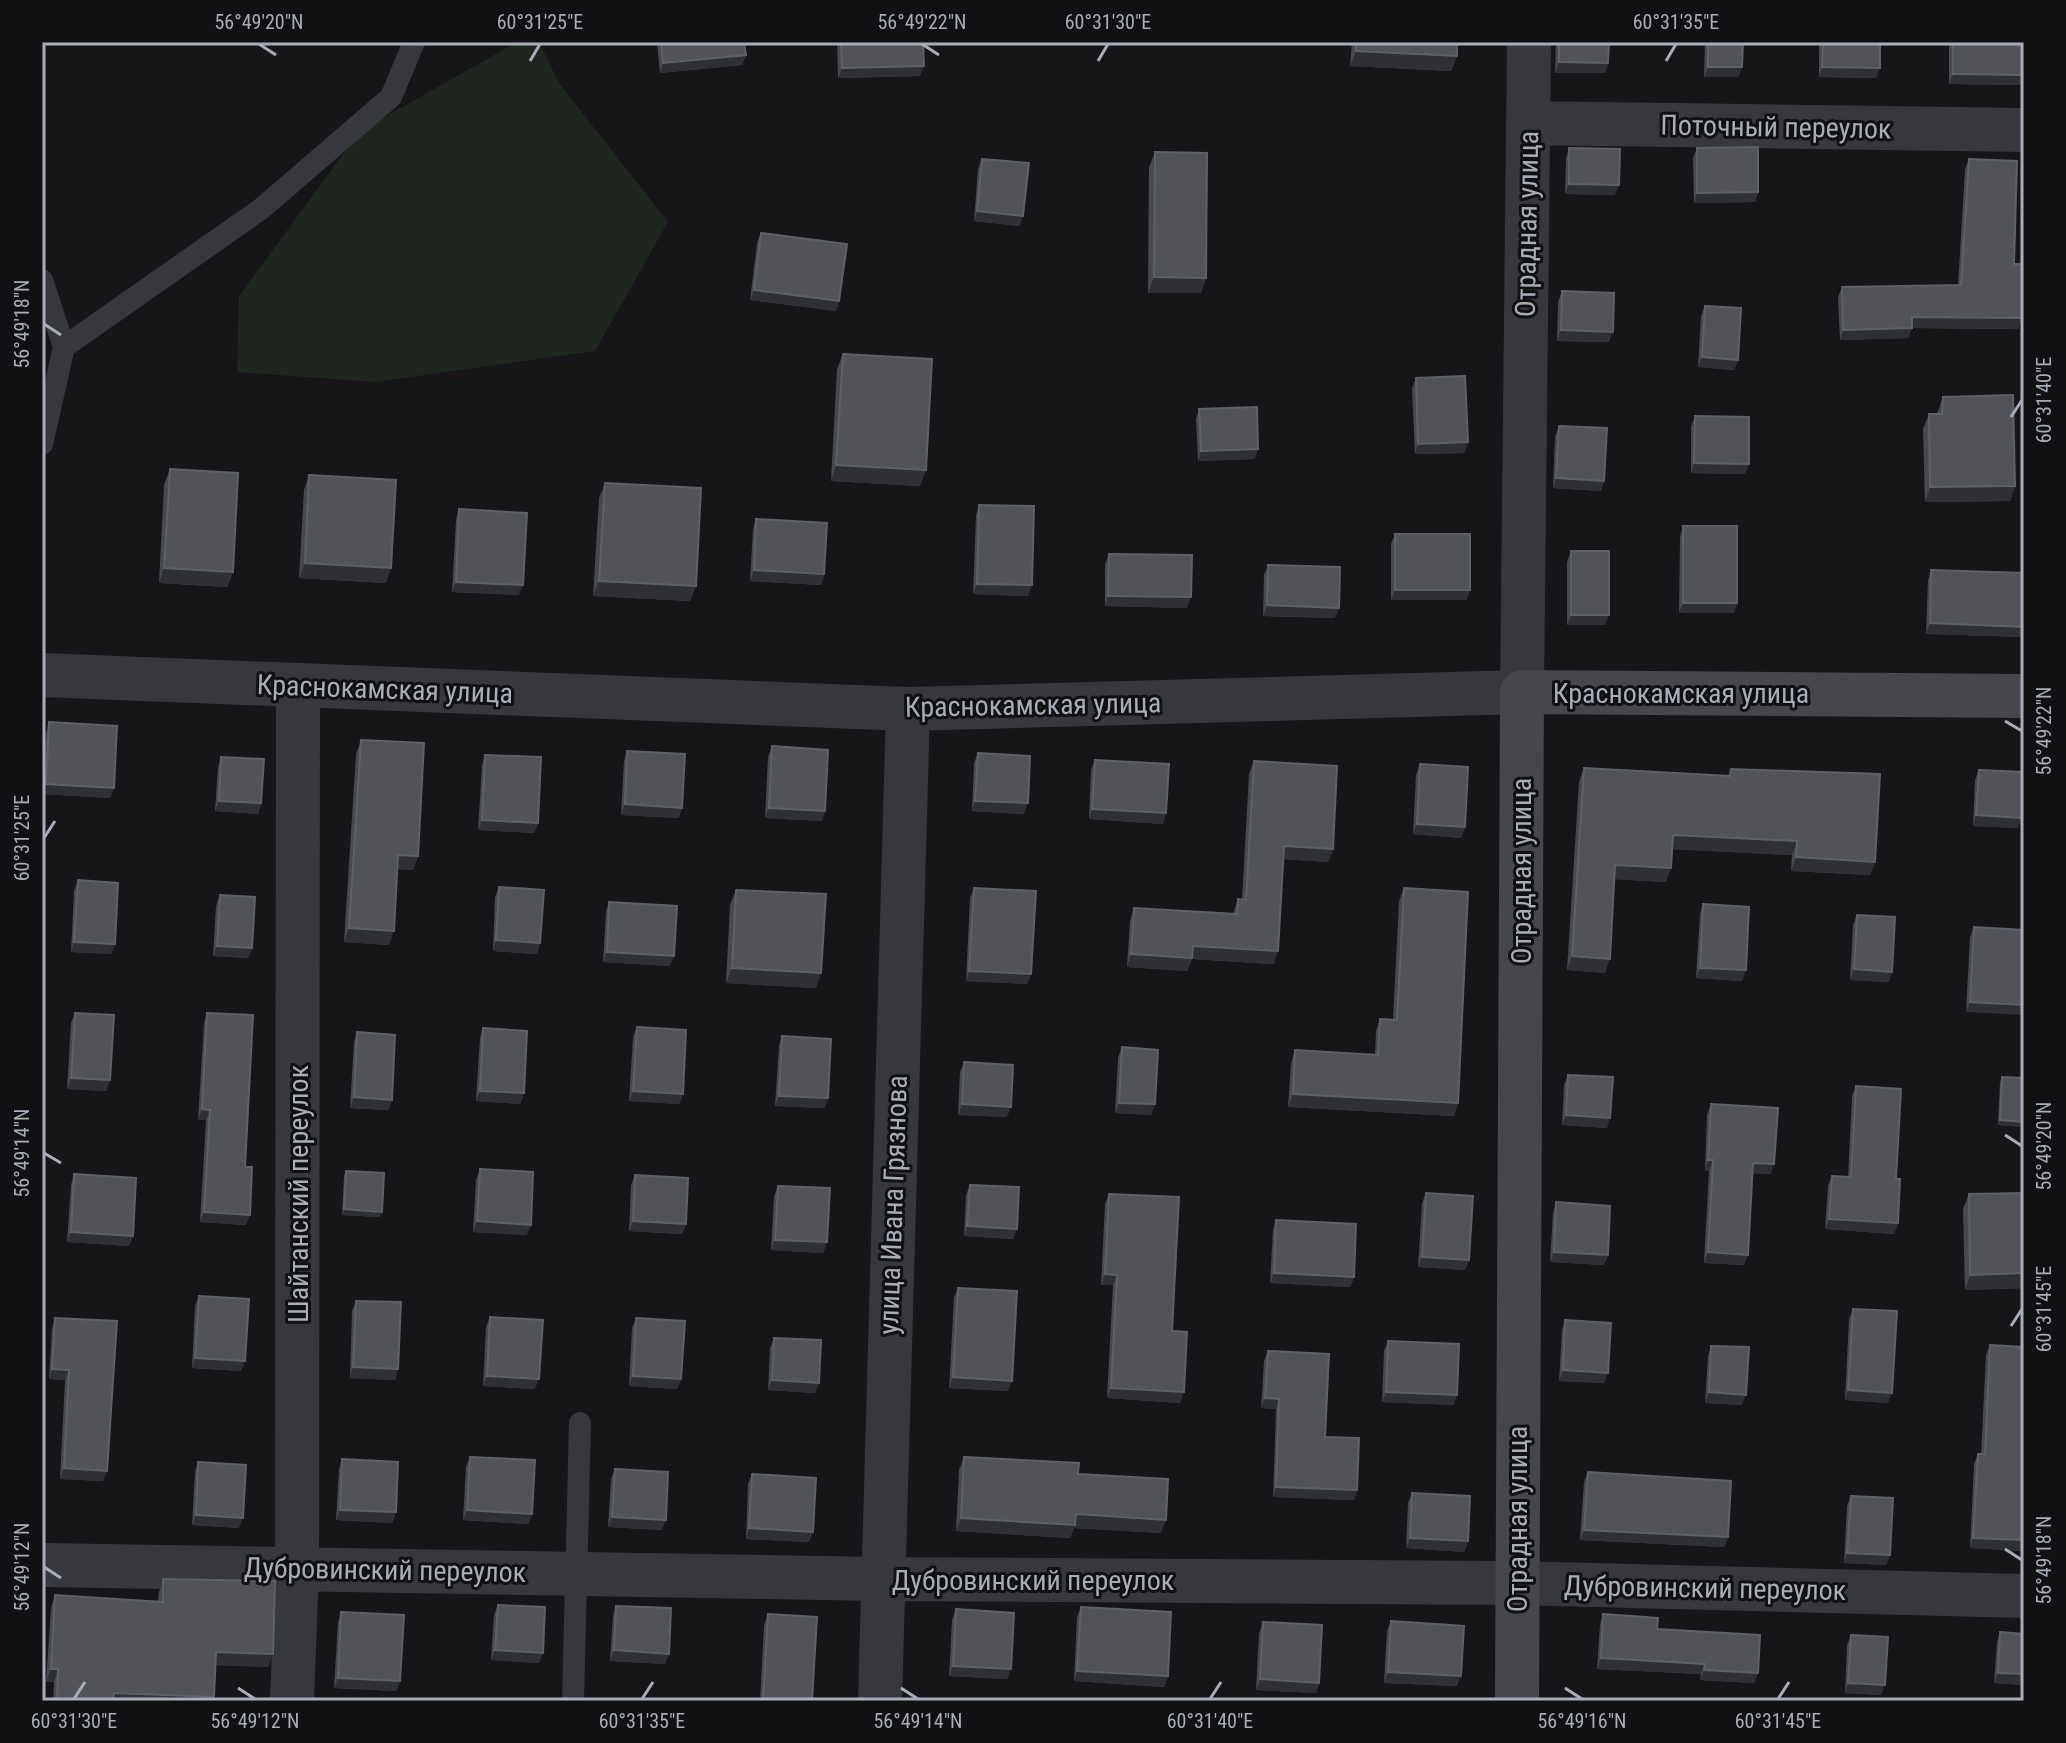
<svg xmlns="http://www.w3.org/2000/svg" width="2066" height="1743" font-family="'Roboto Condensed',sans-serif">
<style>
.green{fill:#1e261f}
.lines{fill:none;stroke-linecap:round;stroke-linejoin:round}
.lane{stroke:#37383d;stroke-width:22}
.street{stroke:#37383d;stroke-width:44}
.secondary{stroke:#45474d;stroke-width:44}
.wall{fill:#47494d}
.shaded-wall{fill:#2f3033}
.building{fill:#525359;stroke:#5f6168;stroke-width:2}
.ticks{fill:none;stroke:#a8adb8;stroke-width:3}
.labels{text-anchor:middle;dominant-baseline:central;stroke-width:6;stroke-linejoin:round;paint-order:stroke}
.street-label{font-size:28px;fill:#a8adb8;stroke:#111113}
.neatline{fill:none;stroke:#a8adb8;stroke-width:3}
.ticks-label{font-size:20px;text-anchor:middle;fill:#a8adb8}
</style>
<rect width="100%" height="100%" fill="#161618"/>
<path class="green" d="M517 42H539L559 83 668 222 595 351 375 382 237 372 239 296 360 131Z"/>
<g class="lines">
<path class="lane" d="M42 280 64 347 42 444
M64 347 261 209 391 97 414 42
M573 1701 580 1423"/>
<path class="street" d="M1528 123 2024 130
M42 675 908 709 1522 692 1529 42
M42 1565 882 1579 1516 1583 2024 1596
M292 1701 297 1568 298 686
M880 1701 908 709"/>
<path class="secondary" d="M1517 1701 1522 692 2024 696"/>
</g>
<path class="wall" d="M657 42H744L746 55 742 65 660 73Z
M837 42H923L920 76 838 78Z
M1352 42H1457V56L1451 71 1350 66Z
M1556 42H1609L1608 63 1605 73H1555Z
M1705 42H1743L1742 67 1738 77H1704Z
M1819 42H1880L1876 78 1819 77Z
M1949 42H2024L2021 85 1949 84Z
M1569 148 1615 195 1565 194 1566 158Z
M1697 148 1758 192 1755 202 1694 203 1693 158Z
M1155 152 1206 278 1201 293H1148L1149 167Z
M982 159 1020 226 974 221 978 169Z
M1969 159 2014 264 2022 318 2018 329 1912 328 1908 338 1840 340 1838 297 1842 287 1958 285 1965 169Z
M761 233 839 301 836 311 750 300 757 243Z
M1562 291 1609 342 1557 341 1558 302Z
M1705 306 1738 360 1734 370 1698 367 1701 316Z
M843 354 920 486 831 481 837 369Z
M1416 378 1468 442 1464 453 1415 454 1412 389Z
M1943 397 2015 486 2010 501 1925 502 1923 429 1929 414H1937Z
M1199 409 1255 459 1198 461 1196 419Z
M1695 416 1745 474 1691 473V427Z
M1559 426 1604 481 1601 491 1553 488 1555 436Z
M170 469 233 572 227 587 159 583 164 485Z
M309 475 386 583 299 578 304 490Z
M605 483 696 586 690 601 593 596 599 498Z
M979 505 1028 596 973 594 976 515Z
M459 509 519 595 452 592 456 520Z
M756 519 824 574 821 585 750 581 753 529Z
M1683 526 1737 603 1734 613H1679L1680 537Z
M1395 534 1470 590 1466 600H1391V544Z
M1571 551 1605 625H1567V562Z
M1109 554 1187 608 1105 606V564Z
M1268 565 1335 618 1263 616 1264 575Z
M1931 570 2024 573V637L1926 634 1928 580Z
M49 722 114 788 110 798 42 794 46 733Z
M361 740 418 856 413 870 398 869 389 945 344 942 356 754Z
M772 746 825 811 822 821 765 818 768 757Z
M627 751 679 818 621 815 624 761Z
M978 753 1024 814 972 811 974 763Z
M485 755 538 823 534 833 478 830 482 765Z
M221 757 261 803 258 814 215 811 218 767Z
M1095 760 1166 813 1163 824 1089 819 1091 770Z
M1254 761 1333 849 1328 862 1284 859 1274 964 1192 959 1187 971 1127 967 1130 921 1134 908 1233 914 1238 899H1242L1249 774Z
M1420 764 1465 827 1461 838 1413 834 1416 775Z
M1584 768 1728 776 1731 769 1875 862 1870 875 1791 871 1792 855 1672 849 1666 882 1614 879 1605 973 1567 970 1579 782Z
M1979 770 2018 828 1973 826 1975 780Z
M78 880 115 944 111 954 71 952 74 891Z
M499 887 540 943 537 954 493 951 495 897Z
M974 888 1031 974 1027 984 966 981 970 898Z
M1404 888 1458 1103 1454 1116 1288 1107 1291 1063 1295 1050 1375 1055 1376 1031 1380 1019H1393L1399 901Z
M736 890 816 988 726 983 730 905Z
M220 895 252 948 248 958 213 956 216 906Z
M609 902 670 966 603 962 606 912Z
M1703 904 1746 970 1742 981 1696 978 1700 914Z
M1857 915 1889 982 1850 980 1853 925Z
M1974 927 2024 930 1966 1012 1970 937Z
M75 1013 107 1091 67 1089 71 1023Z
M207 1013 245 1167 246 1225 200 1222 206 1120H198L204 1023Z
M637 1027 683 1094 679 1104 629 1101 633 1037Z
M483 1028 524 1093 520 1104 476 1101 480 1038Z
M357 1032 392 1100 388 1110 350 1108 354 1042Z
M782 1036 828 1098 824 1108 775 1106 779 1046Z
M1122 1047 1155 1104 1151 1115 1115 1113 1118 1058Z
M964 1062 1007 1117 958 1115 960 1072Z
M1568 1075 1607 1128 1562 1125 1564 1085Z
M2002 1077 2024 1078V1127L1998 1125 2000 1082Z
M1856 1086 1896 1179 1898 1223 1894 1234 1825 1229 1828 1186 1832 1176 1848 1177 1852 1096Z
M1711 1104 1771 1174 1752 1173 1744 1265 1704 1263 1709 1171 1705 1170 1707 1115Z
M480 1169 527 1235 473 1232 476 1180Z
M346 1171 380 1217 342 1215 344 1176Z
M74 1174 133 1236 129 1246 67 1242 71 1185Z
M635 1175 686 1224 682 1234 629 1231 631 1185Z
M970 1185 1017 1229 1013 1239 964 1236 966 1195Z
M778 1186 827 1242 823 1253 771 1250 774 1196Z
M1426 1193 1469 1260 1465 1270 1418 1267 1422 1203Z
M2024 1193V1288L1965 1290 1963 1209 1969 1194Z
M1109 1194 1172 1331 1180 1403 1107 1398 1113 1285H1101L1105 1204Z
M1556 1202 1608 1255 1604 1265 1550 1262 1553 1213Z
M1276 1220 1354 1277 1350 1287 1270 1283 1273 1230Z
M958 1288 1008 1391 949 1388 954 1298Z
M199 1296 241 1371 192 1368 195 1306Z
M356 1301 398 1369 395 1380 350 1378 352 1311Z
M1853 1309 1888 1403 1845 1400 1849 1319Z
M490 1317 535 1389 483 1386 486 1327Z
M55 1318 103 1481 60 1479 65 1380 49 1379 52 1328Z
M636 1318 681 1379 677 1389 629 1386 632 1328Z
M1565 1320 1604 1383 1559 1381 1562 1330Z
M774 1338 815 1393 768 1390 770 1348Z
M1388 1341 1454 1405 1382 1402 1384 1351Z
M1990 1345 2024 1551 1970 1548 1974 1464 1978 1454H1981L1986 1355Z
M1711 1346 1742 1405 1705 1403 1708 1356Z
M1268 1351 1357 1490 1354 1500 1273 1497 1276 1409 1261 1408 1264 1361Z
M470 1457 532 1514 528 1524 463 1520 466 1467Z
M964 1457 1078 1474 1161 1533 1074 1528 1070 1538 956 1531 959 1470Z
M342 1459 396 1512 392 1523 336 1520 339 1469Z
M198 1462 239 1528 192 1525 195 1472Z
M615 1469 662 1530 608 1527 611 1479Z
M1588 1472 1728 1537 1724 1547 1580 1540 1584 1482Z
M752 1474 813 1532 809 1542 746 1539 748 1484Z
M1412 1493 1468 1541 1464 1552 1406 1548 1408 1503Z
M1851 1496 1890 1555 1886 1565 1844 1563 1847 1506Z
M163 1579 268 1667 215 1665 213 1701H53L54 1682H46L51 1608 55 1595 158 1602 159 1592Z
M498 1605 539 1663 491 1660 494 1615Z
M616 1606 665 1664 610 1661 613 1616Z
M1081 1607 1168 1676 1164 1687 1074 1681 1077 1617Z
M956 1609 1011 1669 1007 1679 949 1676 952 1620Z
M341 1612 400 1681 396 1691 334 1688 338 1622Z
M768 1614 812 1701H760L764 1625Z
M1603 1614 1657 1629 1758 1673 1754 1683 1700 1680 1701 1674 1597 1669 1600 1625Z
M1391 1621 1457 1686 1384 1683 1387 1631Z
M1263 1622 1319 1683 1316 1693 1256 1690 1259 1633Z
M2000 1632 2024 1634V1685L1994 1683 1997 1642Z
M1851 1635 1881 1695 1845 1693 1847 1645Z"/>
<path class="shaded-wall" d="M1356 51 1457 56 1451 71 1350 66Z
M746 55 742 65 660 73 663 63Z
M1559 62 1608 63 1605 73H1555Z
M924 66 920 76 838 78 842 68Z
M1708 67H1742L1738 77H1704Z
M1822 67 1880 68 1876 78 1819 77Z
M1953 74 2024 75V78L2021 85 1949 84Z
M1569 184 1619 185 1615 195 1565 194Z
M1758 192 1755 202 1694 203 1697 193Z
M977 211 1023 216 1020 226 974 221Z
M1154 277 1206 278 1201 293H1148Z
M754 290 839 301 836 311 750 300Z
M1912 317 2022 318 2018 329 1908 328Z
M1912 328 1908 338 1840 340 1843 330Z
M1561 330 1613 332 1609 342 1557 341Z
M1702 357 1738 360 1734 370 1698 367Z
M1468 442 1464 453 1415 454 1418 444Z
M1258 449 1255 459 1198 461 1201 451Z
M1694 463 1749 464 1745 474 1691 473Z
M836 465 926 470 920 486 831 481Z
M1556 478 1604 481 1601 491 1553 488Z
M2015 486 2010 501 1925 502 1930 487Z
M305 563 391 568 386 583 299 578Z
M164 568 233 572 227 587 159 583Z
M754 570 824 574 821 585 750 581Z
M599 581 696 586 690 601 593 596Z
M456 582 523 585 519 595 452 592Z
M977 584 1032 585 1028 596 973 594Z
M1395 590H1470L1466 600H1391Z
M1108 596 1191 597 1187 608 1105 606Z
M1683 603H1737L1734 613H1679Z
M1267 605 1339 608 1335 618 1263 616Z
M1571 615H1609L1605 625H1567Z
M1930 623 2024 627V637L1926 634Z
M46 784 114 788 110 798 42 794Z
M219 801 261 803 258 814 215 811Z
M975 801 1028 803 1024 814 972 811Z
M625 804 682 808 679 818 621 815Z
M769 808 825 811 822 821 765 818Z
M1092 809 1166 813 1163 824 1089 819Z
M1976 815 2022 818 2018 828 1973 826Z
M482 820 538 823 534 833 478 830Z
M1417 824 1465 827 1461 838 1413 834Z
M1673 835 1797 841 1792 855 1668 849Z
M1284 846 1333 849 1328 862 1280 859Z
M398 855 418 856 413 870 393 869Z
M1796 857 1875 862 1870 875 1791 871Z
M1615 865 1671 868 1666 882 1610 879Z
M349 928 394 931 389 945 344 942Z
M496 940 540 943 537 954 493 951Z
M74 942 115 944 111 954 71 952Z
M217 946 252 948 248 958 213 956Z
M1193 946 1278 951 1274 964 1192 959 1187 971 1127 967 1131 954Z
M607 952 674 956 670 966 603 962Z
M1572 956 1610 959 1605 973 1567 970Z
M732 968 821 973 816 988 726 983Z
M1700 968 1746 970 1742 981 1696 978Z
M1854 969 1892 972 1889 982 1850 980Z
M969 971 1031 974 1027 984 966 981Z
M1970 1002 2024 1005V1015L1966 1012Z
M71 1078 110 1080 107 1091 67 1089Z
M480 1091 524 1093 520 1104 476 1101Z
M633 1091 683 1094 679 1104 629 1101Z
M1293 1094 1458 1103 1454 1116 1288 1107Z
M779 1096 828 1098 824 1108 775 1106Z
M354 1097 392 1100 388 1110 350 1108Z
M1119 1103 1155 1104 1151 1115 1115 1113Z
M962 1104 1011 1107 1007 1117 958 1115Z
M202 1109 210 1110 206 1120H198Z
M1566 1115 1610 1118 1607 1128 1562 1125Z
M2000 1120 2024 1122V1127L1998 1125Z
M1708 1160H1713L1709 1171 1705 1170Z
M1753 1163 1774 1164 1771 1174 1749 1173Z
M344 1209 382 1212 380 1217 342 1215Z
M204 1212 250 1215 246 1225 200 1222Z
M1829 1219 1898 1223 1894 1234 1825 1229Z
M477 1221 531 1225 527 1235 473 1232Z
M633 1221 686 1224 682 1234 629 1231Z
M967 1226 1017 1229 1013 1239 964 1236Z
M71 1232 133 1236 129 1246 67 1242Z
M775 1240 827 1242 823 1253 771 1250Z
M1554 1252 1608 1255 1604 1265 1550 1262Z
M1708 1252 1748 1255 1744 1265 1704 1263Z
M1422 1257 1469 1260 1465 1270 1418 1267Z
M1274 1273 1354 1277 1350 1287 1270 1283Z
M2024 1273V1288L1965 1290 1970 1275Z
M1105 1274 1117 1275 1113 1285H1101Z
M195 1358 245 1361 241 1371 192 1368Z
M353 1367 398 1369 395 1380 350 1378Z
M52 1369 69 1370 65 1380 49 1379Z
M1563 1370 1608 1373 1604 1383 1559 1381Z
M487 1376 539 1379 535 1389 483 1386Z
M633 1376 681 1379 677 1389 629 1386Z
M953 1377 1012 1381 1008 1391 949 1388Z
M772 1380 819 1383 815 1393 768 1390Z
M1111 1388 1184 1392 1180 1403 1107 1398Z
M1848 1390 1892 1393 1888 1403 1845 1400Z
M1386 1392 1457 1395 1454 1405 1382 1402Z
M1709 1392 1746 1395 1742 1405 1705 1403Z
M1265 1398 1279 1399 1276 1409 1261 1408Z
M64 1468 107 1471 103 1481 60 1479Z
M1276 1487 1357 1490 1354 1500 1273 1497Z
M340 1510 396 1512 392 1523 336 1520Z
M467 1510 532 1514 528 1524 463 1520Z
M1076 1514 1166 1520 1161 1533 1074 1528 1070 1538 956 1531 961 1518Z
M196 1515 243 1518 239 1528 192 1525Z
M612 1517 666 1520 662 1530 608 1527Z
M749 1528 813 1532 809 1542 746 1539Z
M1584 1530 1728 1537 1724 1547 1580 1540Z
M1410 1538 1468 1541 1464 1552 1406 1548Z
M1973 1538 2024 1540V1551L1970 1548Z
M1847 1553 1890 1555 1886 1565 1844 1563Z
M495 1650 543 1653 539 1663 491 1660Z
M614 1650 669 1654 665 1664 610 1661Z
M216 1652 273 1654 268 1667 211 1665Z
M1601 1658 1705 1664 1701 1674 1597 1669Z
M953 1666 1011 1669 1007 1679 949 1676Z
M51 1669H58L54 1682H46Z
M1704 1670 1758 1673 1754 1683 1700 1680Z
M1077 1671 1168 1676 1164 1687 1074 1681Z
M1388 1672 1461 1676 1457 1686 1384 1683Z
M1998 1673 2024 1674V1685L1994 1683Z
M338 1678 400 1681 396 1691 334 1688Z
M1260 1679 1319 1683 1316 1693 1256 1690Z
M1848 1683 1885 1685 1881 1695 1845 1693Z
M114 1693 214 1697 213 1701H111Z"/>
<path class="building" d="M661 42H744L746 55 663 63Z
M841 42H923L924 66 842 68Z
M1356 42H1457V56L1356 51Z
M1559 42H1609L1608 63 1559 62Z
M1708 42H1743L1742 67H1708Z
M1823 42H1880V68L1822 67Z
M1953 42H2024V75L1953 74Z
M1758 147V192L1697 193V148Z
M1569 148 1620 149 1619 185 1569 184Z
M1155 152 1207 153 1206 278 1154 277Z
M982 159 1029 163 1023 216 977 211Z
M1969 159 2017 161 2014 264H2022V318L1912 317V328L1843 330 1842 287 1961 285Z
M761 233 847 244 839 301 754 290Z
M1562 291 1614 293 1613 332 1561 330Z
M1705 306 1741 308 1738 360 1702 357Z
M843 354 932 359 926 470 836 465Z
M1465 376 1468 442 1418 444 1416 378Z
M2013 395 2015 486 1930 487 1929 414H1942L1943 397Z
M1257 407 1258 449 1201 451 1199 409Z
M1695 416 1749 417V464L1694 463Z
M1559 426 1607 428 1604 481 1556 478Z
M170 469 238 473 233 572 164 568Z
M309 475 396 480 391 568 305 563Z
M605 483 701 488 696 586 599 581Z
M979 505 1034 506 1032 585 977 584Z
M459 509 527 513 523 585 456 582Z
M756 519 827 523 824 574 754 570Z
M1683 526H1737V603H1683Z
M1395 534H1470V590H1395Z
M1571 551H1609V615H1571Z
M1109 554 1192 555 1191 597 1108 596Z
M1268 565 1340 567 1339 608 1267 605Z
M1931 570 2024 573V627L1930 623Z
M49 722 117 726 114 788 46 784Z
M361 740 424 743 418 856 398 855 394 931 349 928Z
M772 746 828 750 825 811 769 808Z
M627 751 685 754 682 808 625 804Z
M978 753 1030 756 1028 803 975 801Z
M485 755 541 757 538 823 482 820Z
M221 757 264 759 261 803 219 801Z
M1095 760 1169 764 1166 813 1092 809Z
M1254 761 1337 766 1333 849 1284 846 1278 951 1193 946 1192 958 1131 954 1134 908 1237 914 1238 899 1246 900Z
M1420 764 1468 767 1465 827 1417 824Z
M1584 768 1730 776 1731 769 1880 774 1875 862 1796 857 1797 841 1673 835 1671 868 1615 865 1610 959 1572 956Z
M1979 770 2024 772 2022 818 1976 815Z
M78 880 118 883 115 944 74 942Z
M499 887 544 890 540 943 496 940Z
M974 888 1036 891 1031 974 969 971Z
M1404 888 1468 892 1458 1103 1293 1094 1295 1050 1378 1055 1380 1019 1397 1020Z
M736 890 826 894 821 973 732 968Z
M220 895 255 897 252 948 217 946Z
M609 902 677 906 674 956 607 952Z
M1703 904 1749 907 1746 970 1700 968Z
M1857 915 1895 917 1892 972 1854 969Z
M1974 927 2024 930V1005L1970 1002Z
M75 1013 114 1015 110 1080 71 1078Z
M207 1013 253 1015 245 1167H252L250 1215 204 1212 210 1110 202 1109Z
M637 1027 686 1030 683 1094 633 1091Z
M483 1028 527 1031 524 1093 480 1091Z
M357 1032 395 1035 392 1100 354 1097Z
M782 1036 831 1039 828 1098 779 1096Z
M1122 1047 1158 1050 1155 1104 1119 1103Z
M964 1062 1013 1065 1011 1107 962 1104Z
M1568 1075 1613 1077 1610 1118 1566 1115Z
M2002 1077 2024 1078V1122L2000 1120Z
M1856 1086 1901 1089 1896 1179H1900L1898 1223 1829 1219 1832 1176 1851 1177Z
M1711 1104 1778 1108 1774 1164 1753 1163 1748 1255 1708 1252 1713 1160H1708Z
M480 1169 533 1172 531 1225 477 1221Z
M346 1171 384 1173 382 1212 344 1209Z
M74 1174 136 1178 133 1236 71 1232Z
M635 1175 688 1178 686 1224 633 1221Z
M970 1185 1019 1187 1017 1229 967 1226Z
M778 1186 830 1188 827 1242 775 1240Z
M1426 1193 1473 1196 1469 1260 1422 1257Z
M2024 1193V1273L1970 1275 1969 1194Z
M1109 1194 1179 1197 1172 1331 1187 1332 1184 1392 1111 1388 1117 1275 1105 1274Z
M1556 1202 1610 1206 1608 1255 1554 1252Z
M1276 1220 1356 1224 1354 1277 1274 1273Z
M958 1288 1017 1291 1012 1381 953 1377Z
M199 1296 249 1299 245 1361 195 1358Z
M356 1301 401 1302 398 1369 353 1367Z
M1853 1309 1897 1311 1892 1393 1848 1390Z
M490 1317 543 1320 539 1379 487 1376Z
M55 1318 117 1321 107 1471 64 1468 69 1370 52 1369Z
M636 1318 685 1321 681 1379 633 1376Z
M1565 1320 1611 1323 1608 1373 1563 1370Z
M774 1338 821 1340 819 1383 772 1380Z
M1388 1341 1459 1344 1457 1395 1386 1392Z
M1990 1345 2024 1347V1540L1973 1538 1978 1454H1985Z
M1711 1346 1749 1347 1746 1395 1709 1392Z
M1268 1351 1329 1354 1325 1437 1359 1438 1357 1490 1276 1487 1279 1399 1265 1398Z
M470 1457 535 1460 532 1514 467 1510Z
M964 1457 1079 1463 1078 1474 1168 1479 1166 1520 1076 1514 1075 1525 961 1518Z
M342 1459 398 1462 396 1512 340 1510Z
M198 1462 246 1465 243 1518 196 1515Z
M615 1469 668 1472 666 1520 612 1517Z
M1588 1472 1731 1481 1728 1537 1584 1530Z
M752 1474 816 1478 813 1532 749 1528Z
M1412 1493 1470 1496 1468 1541 1410 1538Z
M1851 1496 1893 1498 1890 1555 1847 1553Z
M163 1579 275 1581 273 1654 216 1652 214 1697 114 1693 113 1701H57L58 1669H51L55 1595 163 1602Z
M498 1605 545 1607 543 1653 495 1650Z
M616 1606 671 1608 669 1654 614 1650Z
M1081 1607 1171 1612 1168 1676 1077 1671Z
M956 1609 1014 1613 1011 1669 953 1666Z
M341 1612 404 1615 400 1681 338 1678Z
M768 1614 817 1617 812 1701H763Z
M1603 1614 1658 1618 1657 1629 1760 1635 1758 1673 1704 1670 1705 1664 1601 1658Z
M1391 1621 1464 1626 1461 1676 1388 1672Z
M1263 1622 1322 1625 1319 1683 1260 1679Z
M2000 1632 2024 1634V1674L1998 1673Z
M1851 1635 1888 1637 1885 1685 1848 1683Z"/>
<path class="ticks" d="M259 44 276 55M922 44 939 55M530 61 540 44M1098 61 1108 44M1666 61 1676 44M44 324 61 335M2011 417 2022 400M2005 721 2022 731M44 838 55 821M2005 1135 2022 1146M44 1153 61 1163M2011 1326 2022 1309M2005 1549 2022 1560M44 1567 61 1578M238 1688 255 1699M901 1688 918 1699M1565 1688 1582 1699M74 1699 85 1682M642 1699 653 1682M1210 1699 1221 1682M1778 1699 1789 1682"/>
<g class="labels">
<g class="street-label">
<text transform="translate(1776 127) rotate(1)">Поточный переулок</text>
<text transform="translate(1527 224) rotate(-89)">Отрадная улица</text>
<text transform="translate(385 689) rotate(2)">Краснокамская улица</text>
<text x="1681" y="693">Краснокамская улица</text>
<text transform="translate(1033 705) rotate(-1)">Краснокамская улица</text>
<text transform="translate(1521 871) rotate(-90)">Отрадная улица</text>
<text transform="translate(298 1194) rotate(-90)">Шайтанский переулок</text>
<text transform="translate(893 1205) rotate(-88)">улица Ивана Грязнова</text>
<text transform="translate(1517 1519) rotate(-90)">Отрадная улица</text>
<text transform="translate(385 1570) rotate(1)">Дубровинский переулок</text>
<text x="1033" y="1580">Дубровинский переулок</text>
<text transform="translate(1705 1588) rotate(1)">Дубровинский переулок</text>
</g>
</g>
<rect width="2066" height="1743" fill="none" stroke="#111113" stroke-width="88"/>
<rect x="44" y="44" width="1978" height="1655" class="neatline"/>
<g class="ticks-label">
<text x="259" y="29">56°49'20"N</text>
<text x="540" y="29">60°31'25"E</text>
<text x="922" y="29">56°49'22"N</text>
<text x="1108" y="29">60°31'30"E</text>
<text x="1676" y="29">60°31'35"E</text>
<text transform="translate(22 324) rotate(-90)" y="7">56°49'18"N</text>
<text transform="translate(2044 400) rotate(-90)" y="7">60°31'40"E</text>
<text transform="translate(2044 731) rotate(-90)" y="7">56°49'22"N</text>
<text transform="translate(22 838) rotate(-90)" y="7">60°31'25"E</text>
<text transform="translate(2044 1146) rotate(-90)" y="7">56°49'20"N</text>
<text transform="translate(22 1153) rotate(-90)" y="7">56°49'14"N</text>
<text transform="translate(2044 1309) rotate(-90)" y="7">60°31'45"E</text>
<text transform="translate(2044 1560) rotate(-90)" y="7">56°49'18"N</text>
<text transform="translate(22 1567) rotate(-90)" y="7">56°49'12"N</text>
<text x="74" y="1728">60°31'30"E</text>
<text x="255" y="1728">56°49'12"N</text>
<text x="642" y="1728">60°31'35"E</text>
<text x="918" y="1728">56°49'14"N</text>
<text x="1210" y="1728">60°31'40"E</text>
<text x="1582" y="1728">56°49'16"N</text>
<text x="1778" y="1728">60°31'45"E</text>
</g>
</svg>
